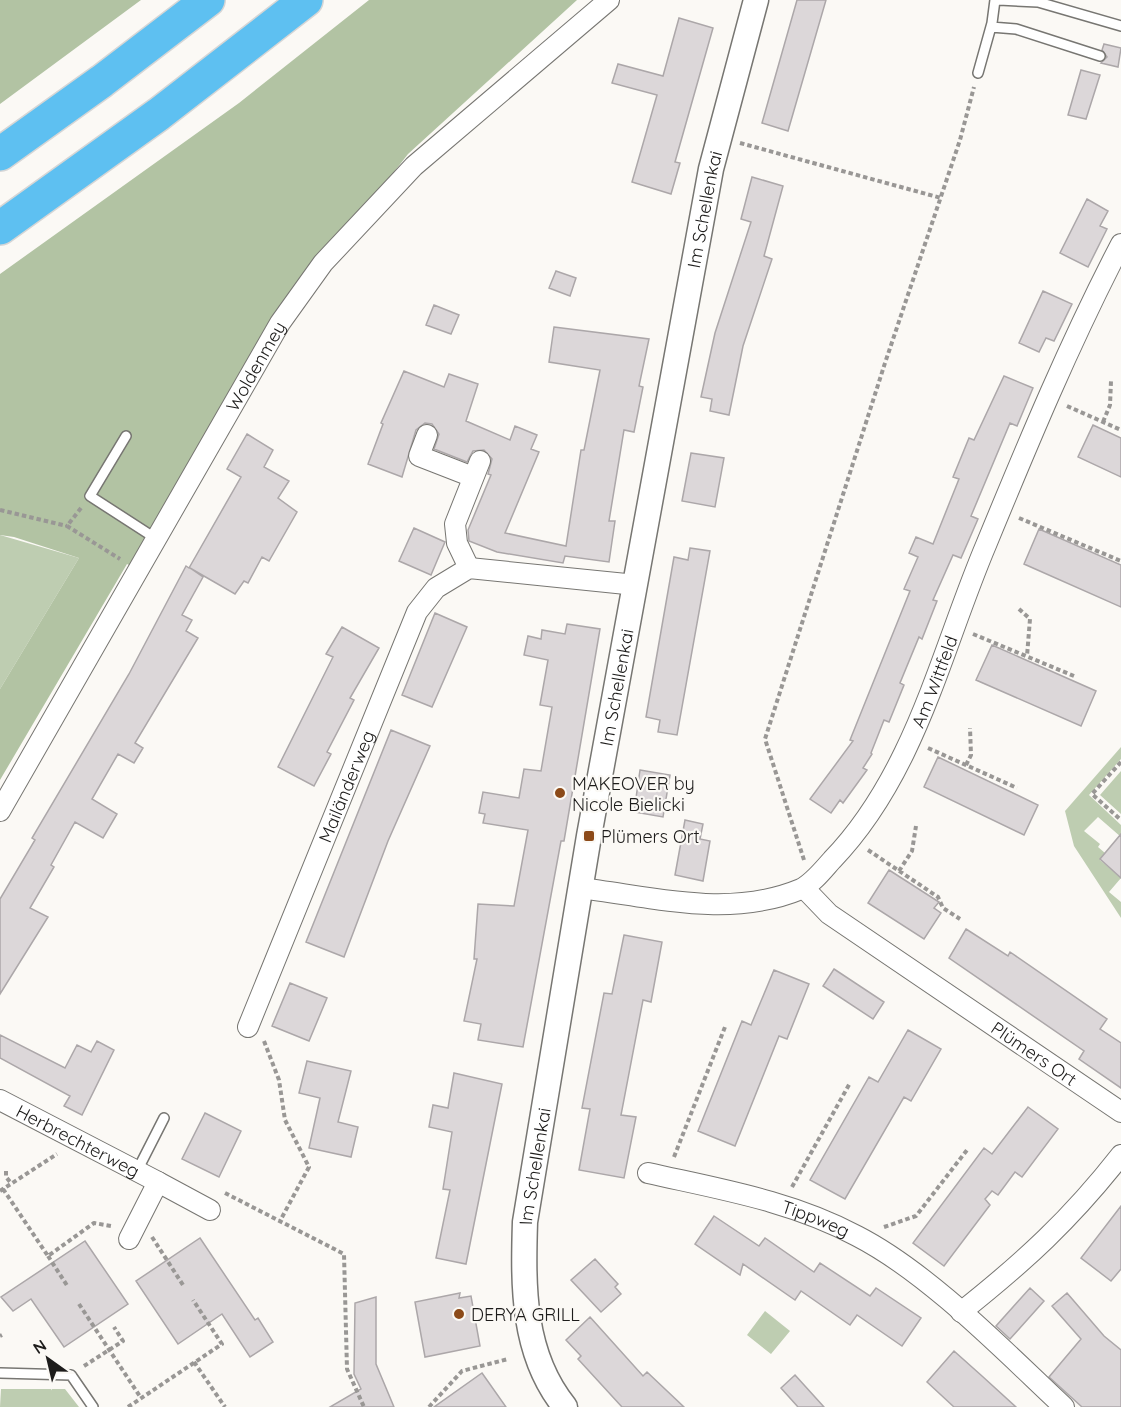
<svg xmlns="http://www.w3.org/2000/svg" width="1121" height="1407" font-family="Quicksand,sans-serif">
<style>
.green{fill:#becdb1}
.forest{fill:#b2c3a3}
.building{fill:#dcd7d9;stroke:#aca7a9;stroke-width:1.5}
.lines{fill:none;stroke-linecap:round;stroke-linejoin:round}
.service-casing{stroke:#777672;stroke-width:12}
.minor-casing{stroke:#777672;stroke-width:22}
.tertiary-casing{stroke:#777672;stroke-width:27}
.motorway-casing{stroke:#d6d6d6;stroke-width:36}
.path{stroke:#999795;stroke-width:4;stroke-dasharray:4.5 3;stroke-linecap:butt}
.service{stroke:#fff;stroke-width:9}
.minor{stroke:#fff;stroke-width:20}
.tertiary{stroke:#fff;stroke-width:24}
.motorway{stroke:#5ec0f1;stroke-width:33}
.poi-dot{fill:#8c4a19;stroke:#fbf9f5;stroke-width:2}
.labels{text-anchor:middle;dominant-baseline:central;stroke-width:4.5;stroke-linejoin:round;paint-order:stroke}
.street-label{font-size:18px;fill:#1d1c1b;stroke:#fbf9f5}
.poi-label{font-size:18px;fill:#1d1c1b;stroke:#fbf9f5;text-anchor:start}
</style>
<rect width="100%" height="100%" fill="#fbf9f5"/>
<path class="green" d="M0 535 79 558 0 689Z
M1121 747V759L1089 795 1121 825V837L1098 817 1084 831 1100 844 1098 847 1105 853 1100 860 1121 878 1109 892 1121 902V918L1074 846 1065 811Z
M1121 771V814L1100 795Z
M765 1311 790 1331 771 1354 747 1335Z
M65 1389 79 1407H0L1 1389Z"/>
<path class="forest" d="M0 0H141L0 104Z
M369 0H577L408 154 323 263 139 570 127 564 0 780V689L79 558 14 537 0 535V274L239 103Z"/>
<path class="building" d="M797 0H826L788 131 762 123Z
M679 18 713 28 675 162 680 163 671 194 632 182 657 95 612 83 618 64 663 76Z
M1104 44 1121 48 1118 67 1101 63 1107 57 1102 50Z
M1081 70 1100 75 1086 119 1068 115Z
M752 177 783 186 764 256 772 259 743 346 729 415 710 411 712 399 701 397 715 333 751 222 741 219Z
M1087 199 1108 211 1100 226 1107 229 1088 267 1060 253Z
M556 271 576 278 570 296 549 288Z
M1043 291 1072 304 1054 341 1046 338 1039 352 1019 343Z
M434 305 459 315 451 334 426 325Z
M554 327 649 339 639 386 643 387 634 432 624 430 609 521H615L609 562 565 556 563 563 497 552 469 541 468 530 491 475 488 474 492 459 484 450 473 451 467 462 434 449 439 434 432 424 425 423 416 430 402 477 368 464 383 424 381 423 404 371 444 387 449 374 478 384 466 421 510 440 515 426 537 435 531 449 539 452 505 533 566 546 581 450H584L600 370 549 362Z
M1004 376 1033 388 1017 426 1010 423 971 516 978 519 961 558 953 555 933 600 937 601 922 639 919 637 900 683 904 685 889 722 884 720 871 753 872 754 863 768 867 770 843 803 840 800 831 813 810 799 853 741 850 740 910 591 904 589 918 557 909 553 916 537 933 544 959 479 953 477 969 438 974 440Z
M1093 425 1121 438V477L1078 457Z
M247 434 273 450 264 467 289 481 278 498 297 512 269 561 262 557 248 583 244 581 235 594 190 568 203 577 182 615 192 620 186 631 198 638 135 743 143 748 134 763 118 754 92 799 117 814 103 838 75 822 51 865 54 867 30 908 48 917 0 994V899L35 840 32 838 129 674 186 566 189 568 241 477 227 469Z
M691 453 724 458 715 507 682 501Z
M414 528 445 542 431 575 399 561Z
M1039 529 1121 565V607L1024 564Z
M690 548 710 551 677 735 658 732 660 720 646 717 674 557 688 560Z
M435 613 467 627 432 707 402 695Z
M567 624 600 629 564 841H561L523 1047 478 1040 481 1024 464 1021 477 959H474L478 904 514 906 528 830 483 823 485 814 479 813 483 792 519 798 524 769 541 771 552 707 540 705 548 660 524 655 528 636 541 639 542 630 565 634Z
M342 627 379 648 350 698 354 700 327 752 331 754 314 786 278 767 333 657 326 654Z
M992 645 1096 691 1081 726 976 680Z
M391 730 430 746 388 841 344 957 306 942Z
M938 757 1038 805 1024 835 924 787Z
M640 770 670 775 663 817 634 812Z
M685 820 703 824 700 839 710 841 703 881 675 875Z
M1121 834V878L1100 859Z
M889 870 939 902 934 908 941 913 924 939 868 903Z
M966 929 1008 956 1010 952 1107 1019 1100 1029 1121 1043V1088L1079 1059 1084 1051 949 958Z
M624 935 662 942 651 1002 643 1000 621 1115 636 1117 624 1178 579 1170 590 1109 582 1108 604 993 612 994Z
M834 969 884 1002 873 1019 823 986Z
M774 970 809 984 787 1039 779 1036 735 1146 698 1131 742 1021 751 1025Z
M290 983 327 998 309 1041 272 1026Z
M908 1030 941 1049 911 1101 904 1097 845 1199 810 1180 869 1077 878 1082Z
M0 1035 65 1068 77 1045 91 1052 97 1041 114 1050 82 1115 64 1106 70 1096 0 1058Z
M307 1061 351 1071 338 1122 358 1127 351 1157 309 1148 320 1098 299 1093Z
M454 1073 502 1084 466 1264 436 1258 450 1190 443 1189 452 1132 429 1127 433 1105 448 1108Z
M1028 1107 1058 1129 1022 1177 1015 1172 998 1195 992 1191 985 1199 990 1205 944 1266 913 1243 984 1148 992 1154Z
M205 1113 241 1131 219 1177 182 1159Z
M1121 1206V1269L1111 1281 1081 1258Z
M714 1216 759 1246 765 1238 814 1272 820 1263 870 1296 876 1288 921 1318 902 1346 857 1315 850 1325 801 1291 795 1300 743 1264 740 1275 695 1244Z
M200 1238 255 1320 258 1318 273 1342 250 1357 222 1314 178 1344 136 1281Z
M85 1241 128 1304 64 1347 31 1299 13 1311 1 1297Z
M595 1259 618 1284 615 1287 621 1294 601 1312 571 1280Z
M1030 1288 1044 1301 1010 1339 996 1326Z
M460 1293 459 1298 471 1296 480 1346 425 1357 415 1302Z
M1067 1293 1104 1336 1121 1350V1407H1082L1049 1377 1081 1339 1052 1306Z
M376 1297V1364L394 1407H330L361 1389 354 1374 355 1303Z
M590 1317 643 1376 647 1372 684 1407H622L578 1359 581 1356 566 1340Z
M954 1351 982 1376 1016 1407H954L927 1382Z
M482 1373 506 1407H434Z
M795 1375 824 1407H798L781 1388Z"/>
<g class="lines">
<g class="service-casing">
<path id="service" d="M999 0 1038 2 1121 26
M991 27 1016 29 1100 56
M978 73 992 23 995 0
M126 436 90 496 155 538
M137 1171 164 1118
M0 1373 71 1375 93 1407"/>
</g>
<g class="minor-casing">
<g id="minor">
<path d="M427 435 419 456 473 477"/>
<path d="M469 568 457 543 455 524 480 461"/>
<path id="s1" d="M0 811 280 323 323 263 414 166 609 0"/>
<path id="s2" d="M580 888C654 897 729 919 801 889 813 883 823 870 832 860 915 774 941 651 986 545 1028 443 1070 342 1121 244"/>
<path id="s3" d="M804 888 829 914 1121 1112"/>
<path id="s4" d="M248 1027 417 612 436 588 469 568 636 585"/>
<path id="s5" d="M0 1100 158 1182"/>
<path id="s6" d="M648 1173C719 1189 792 1201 857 1236 929 1273 1004 1351 1064 1407"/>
<path d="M129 1239 158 1182 210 1210"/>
<path d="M961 1312C1024 1262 1071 1219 1121 1155"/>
</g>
</g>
<g class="tertiary-casing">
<g id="tertiary">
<path id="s7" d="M565 1407C522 1354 523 1286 525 1222L589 836 711 169 756 0"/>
</g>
</g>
<g class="motorway-casing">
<path id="motorway" d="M0 154 102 81 208 0
M0 228 159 114 306 0"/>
</g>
<path class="path" d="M740 143 941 198
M1067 406 1121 430
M1103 422 1110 405 1111 381
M81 508 67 526 120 559
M0 510 67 526
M1019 518 1121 561
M1019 609 1030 619 1027 656
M973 634 1074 676
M928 748 1017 788
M1121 762 1092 794 1121 820
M966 765 971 755 970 728
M868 850 938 897 943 908 960 919
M804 860 765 739 885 363 960 140 974 87
M899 871 912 851 916 826
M264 1041 279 1080 285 1120 309 1167 280 1221
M674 1157 725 1027
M6 1171V1177L11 1183
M792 1187 850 1083
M3 1189 48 1256 94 1223 111 1226
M0 1191 57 1154
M225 1193 344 1254 347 1369 364 1407
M884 1227 916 1216 967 1150
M152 1237 183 1285
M48 1256 68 1287
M79 1304 141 1398
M0 1336 2 1335
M194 1362 225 1407
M84 1366 123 1341 114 1327
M128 1407 222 1344 193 1300
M429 1407 462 1371 508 1359"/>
<use href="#service" class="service"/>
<use href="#minor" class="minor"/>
<use href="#tertiary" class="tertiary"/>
<use href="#motorway" class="motorway"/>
</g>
<g class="poi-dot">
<circle cx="560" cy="793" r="6"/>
<rect x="583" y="830" width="12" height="12" rx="3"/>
<circle cx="459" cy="1314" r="6"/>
</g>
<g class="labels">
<g class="street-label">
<text stroke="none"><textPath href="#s7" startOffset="1222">Im Schellenkai</textPath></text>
<text stroke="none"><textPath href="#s1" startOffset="513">Woldenmey</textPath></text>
<text stroke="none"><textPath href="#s2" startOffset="474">Am Wittfeld</textPath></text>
<text stroke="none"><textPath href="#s7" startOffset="736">Im Schellenkai</textPath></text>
<text stroke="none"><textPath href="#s4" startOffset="260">Mailänderweg</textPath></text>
<text stroke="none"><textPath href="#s3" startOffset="284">Plümers Ort</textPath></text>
<text stroke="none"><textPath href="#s5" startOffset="88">Herbrechterweg</textPath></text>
<text stroke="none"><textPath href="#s7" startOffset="250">Im Schellenkai</textPath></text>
<text stroke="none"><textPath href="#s6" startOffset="174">Tippweg</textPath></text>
</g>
<g class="poi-label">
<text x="572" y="783">MAKEOVER by<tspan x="572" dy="21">Nicole Bielicki</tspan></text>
<text x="601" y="836">Plümers Ort</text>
<text x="471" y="1314">DERYA GRILL</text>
</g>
</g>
<g transform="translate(48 1359) rotate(326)" stroke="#fbf9f5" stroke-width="4.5" paint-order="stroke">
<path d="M0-4.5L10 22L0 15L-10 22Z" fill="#1d1c1b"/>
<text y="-9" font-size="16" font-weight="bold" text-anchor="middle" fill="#1d1c1b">N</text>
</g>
</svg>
